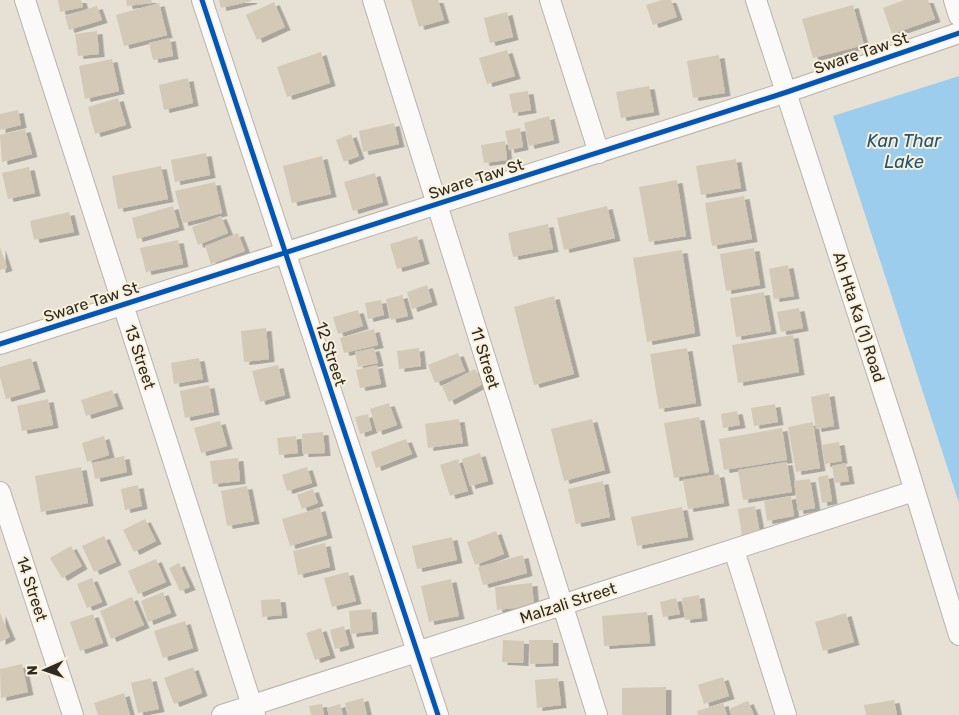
<svg xmlns="http://www.w3.org/2000/svg" width="959" height="715" font-family="Rubik,sans-serif">
<style>
.water{fill:#9dcded}
.building{fill:#d3c9b6;filter:url(#shadow)}
.lines{fill:none;stroke-linecap:round;stroke-linejoin:round}
.minor-casing{stroke:#b8b4ac;stroke-width:22}
.minor{stroke:#fbfaf9;stroke-width:20}
.cycleway-casing{stroke:#f9f0dc;stroke-width:8}
.cycleway{stroke:#0057b8;stroke-width:5}
.labels{text-anchor:middle;dominant-baseline:central;stroke-width:4;stroke-linejoin:round;paint-order:stroke}
.street-label{font-size:16px;fill:#2f2b24;stroke:#f9f0dc}
.water-label{font-size:18px;font-style:italic;fill:#215677;stroke:#f9f0dc}
</style>
<defs>
<filter id="shadow"><feDropShadow dx="5.5" dy="3" stdDeviation="0" flood-color="#0004"/></filter>
</defs>
<rect width="100%" height="100%" fill="#e6e0d5"/>
<path class="water" d="M959 76V503L833 116Z"/>
<path class="building" d="M58 0H81L83 7 60 12Z
M126 0H151L152 3 127 6Z
M219 0H251L252 1 221 8Z
M411 0H438L444 20 419 27Z
M662 0H671L677 17 653 25 646 5Z
M904 0H928L935 19 892 34 883 8Z
M274 2 285 27 257 40 246 15Z
M159 3 167 35 124 46 116 15Z
M853 5 864 45 813 58 802 19Z
M97 6 102 20 69 30 65 16Z
M507 12 513 37 490 43 484 18Z
M97 31 99 54 78 56 75 34Z
M170 38 173 56 153 60 149 43Z
M507 50 515 76 487 84 479 58Z
M321 52 330 83 287 97 277 67Z
M719 55 725 93 693 98 687 61Z
M112 59 119 91 85 99 79 66Z
M188 78 193 103 164 110 159 85Z
M649 86 654 112 621 118 616 92Z
M528 91 531 110 513 113 509 94Z
M118 98 126 125 95 134 88 107Z
M18 110 21 125 0 130V114Z
M549 116 554 140 529 146 524 123Z
M394 123 399 144 363 152 359 131Z
M520 128 523 147 509 150 505 131Z
M25 129 32 154 2 162 0 135Z
M351 134 359 156 344 162 336 140Z
M505 141 507 160 484 163 481 145Z
M206 153 210 175 175 182 171 160Z
M322 156 331 194 292 203 283 166Z
M736 159 741 188 701 195 696 166Z
M161 166 168 199 118 209 112 176Z
M29 167 35 193 8 199 2 173Z
M375 173 383 202 353 211 344 182Z
M677 180 686 236 649 242 639 187Z
M215 182 222 213 183 223 175 191Z
M744 196 752 239 712 246 705 203Z
M173 206 179 227 137 239 132 218Z
M607 206 615 238 564 250 557 218Z
M69 212 74 232 34 240 30 221Z
M221 216 228 233 198 245 192 227Z
M548 224 553 249 513 257 508 233Z
M238 233 245 251 211 264 205 246Z
M417 236 424 261 397 269 390 244Z
M178 240 183 264 146 272 140 248Z
M0 247 7 268 0 270Z
M754 248 760 285 726 291 720 254Z
M682 250 695 333 647 342 633 258Z
M788 265 794 296 774 299 769 269Z
M427 285 432 302 412 309 407 292Z
M764 292 771 331 736 337 730 298Z
M402 295 408 316 391 320 386 299Z
M554 296 574 374 534 385 514 307Z
M381 300 384 315 368 319 365 303Z
M799 308 803 328 781 332 777 312Z
M358 310 363 326 338 334 333 317Z
M266 328 269 359 244 362 241 331Z
M374 329 378 345 344 353 340 338Z
M793 335 799 372 738 383 732 345Z
M374 348 378 363 358 367 355 352Z
M419 348 421 366 399 369 397 351Z
M687 348 696 403 659 409 650 354Z
M458 353 465 371 435 383 428 365Z
M31 358 40 389 6 399 0 377V367Z
M199 358 203 379 174 384 171 363Z
M278 365 285 395 260 402 252 371Z
M377 365 381 384 360 388 356 370Z
M475 369 483 384 449 402 442 386Z
M209 385 214 412 185 418 180 391Z
M112 390 118 406 86 416 81 400Z
M829 393 834 426 816 429 811 397Z
M48 399 53 425 22 431 17 406Z
M389 403 397 425 377 432 370 409Z
M775 404 778 422 754 426 751 408Z
M737 411 740 425 723 428 721 414Z
M368 414 372 430 360 434 355 417Z
M699 417 709 472 674 478 664 423Z
M459 419 463 443 428 448 425 424Z
M592 419 605 470 564 481 551 429Z
M220 421 227 446 201 453 194 428Z
M813 422 820 468 796 472 788 427Z
M782 428 787 460 724 470 719 439Z
M323 432 325 453 303 454 302 434Z
M104 436 109 455 87 462 82 443Z
M296 436 298 453 279 455 277 438Z
M406 439 412 454 376 468 371 452Z
M839 442 842 461 825 464 822 445Z
M480 453 488 481 470 486 462 459Z
M124 456 127 472 95 479 92 463Z
M238 458 240 481 213 484 210 461Z
M458 459 468 491 450 496 440 465Z
M787 462 792 492 743 500 738 470Z
M846 463 849 481 835 483 832 466Z
M81 467 88 503 41 512 35 476Z
M307 467 312 483 287 491 282 475Z
M719 474 724 503 688 509 683 480Z
M828 475 832 501 822 503 818 477Z
M810 479 815 508 798 511 794 481Z
M603 481 610 517 576 524 568 489Z
M138 485 142 506 125 510 121 489Z
M247 486 254 521 227 526 221 491Z
M313 489 318 503 302 509 297 495Z
M791 496 794 516 767 521 764 501Z
M755 506 760 533 742 536 738 509Z
M682 507 688 537 637 546 631 517Z
M320 508 327 535 290 546 282 519Z
M145 519 156 541 134 552 123 530Z
M496 531 504 554 475 565 467 542Z
M104 536 116 562 94 572 82 546Z
M452 537 457 560 417 569 412 546Z
M325 543 330 567 298 575 293 551Z
M71 546 82 566 62 578 50 558Z
M523 555 527 573 483 585 478 567Z
M156 559 166 582 138 594 128 571Z
M179 563 190 587 180 591 169 568Z
M348 572 356 601 332 607 324 578Z
M92 578 102 602 87 608 77 584Z
M451 579 459 616 429 622 421 586Z
M532 583 534 606 497 610 495 587Z
M163 592 171 613 148 622 141 601Z
M699 595 702 618 685 620 682 598Z
M132 597 144 625 111 639 100 611Z
M676 598 680 614 663 617 660 602Z
M280 599 282 615 262 617 261 600Z
M371 609 373 631 351 634 349 611Z
M647 612 650 643 604 646 602 616Z
M0 613 10 637 0 642Z
M846 613 854 642 823 651 815 622Z
M93 614 103 643 80 651 70 622Z
M185 621 193 648 163 658 154 631Z
M344 626 349 645 335 649 330 630Z
M321 628 330 655 315 660 306 633Z
M503 640 524 641 523 663 502 662Z
M529 640H553V663L530 664Z
M22 664 28 692 1 698 0 669Z
M193 667 202 693 174 704 164 678Z
M723 677 729 696 704 704 698 685Z
M151 678 159 709 138 713 131 683Z
M558 678 561 705 537 708 535 680Z
M666 687V715H622V688Z
M124 693 130 715H98L94 703Z
M363 698 367 715H348L345 703Z
M894 700 897 715H866L864 705Z
M748 701 754 715H732L729 709Z
M723 703 727 715H698L697 711Z
M322 704 324 715H311L309 706Z
M340 704 343 715H329L327 708Z"/>
<g class="lines">
<g class="minor-casing">
<path id="minor" d="M25 0 255 715
M202 0 438 715
M373 0 597 715
M550 0 599 153
M756 0 905 459 959 635
M954 0 959 16
M0 344 787 92 959 33
M0 492 73 715
M734 550 786 715
M222 715 914 491"/>
</g>
<use href="#minor" class="minor"/>
<g class="cycleway-casing">
<path id="cycleway" d="M202 0 438 715
M0 344 787 92 959 33"/>
</g>
<use href="#cycleway" class="cycleway"/>
</g>
<g class="labels">
<g class="street-label">
<text transform="translate(861 53) rotate(-19)">Sware Taw St</text>
<text transform="translate(476 179) rotate(-18)">Sware Taw St</text>
<text transform="translate(91 302) rotate(-18)">Sware Taw St</text>
<text transform="translate(859 317) rotate(72)">Ah Hta Ka (1) Road</text>
<text transform="translate(331 354) rotate(72)">12 Street</text>
<text transform="translate(140 357) rotate(72)">13 Street</text>
<text transform="translate(485 358) rotate(73)">11 Street</text>
<text transform="translate(32 589) rotate(72)">14 Street</text>
<text transform="translate(568 603) rotate(-18)">Malzali Street</text>
</g>
<g class="water-label">
<text x="904" y="141">Kan Thar<tspan x="904" dy="21">Lake</tspan></text>
</g>
</g>
<g transform="translate(45 670) rotate(268)" stroke="#f9f0dc" stroke-width="4" paint-order="stroke">
<path d="M0-4L9 19L0 12L-9 19Z" fill="#2f2b24"/>
<text y="-8" font-size="14" font-weight="bold" text-anchor="middle" fill="#2f2b24">N</text>
</g>
</svg>
